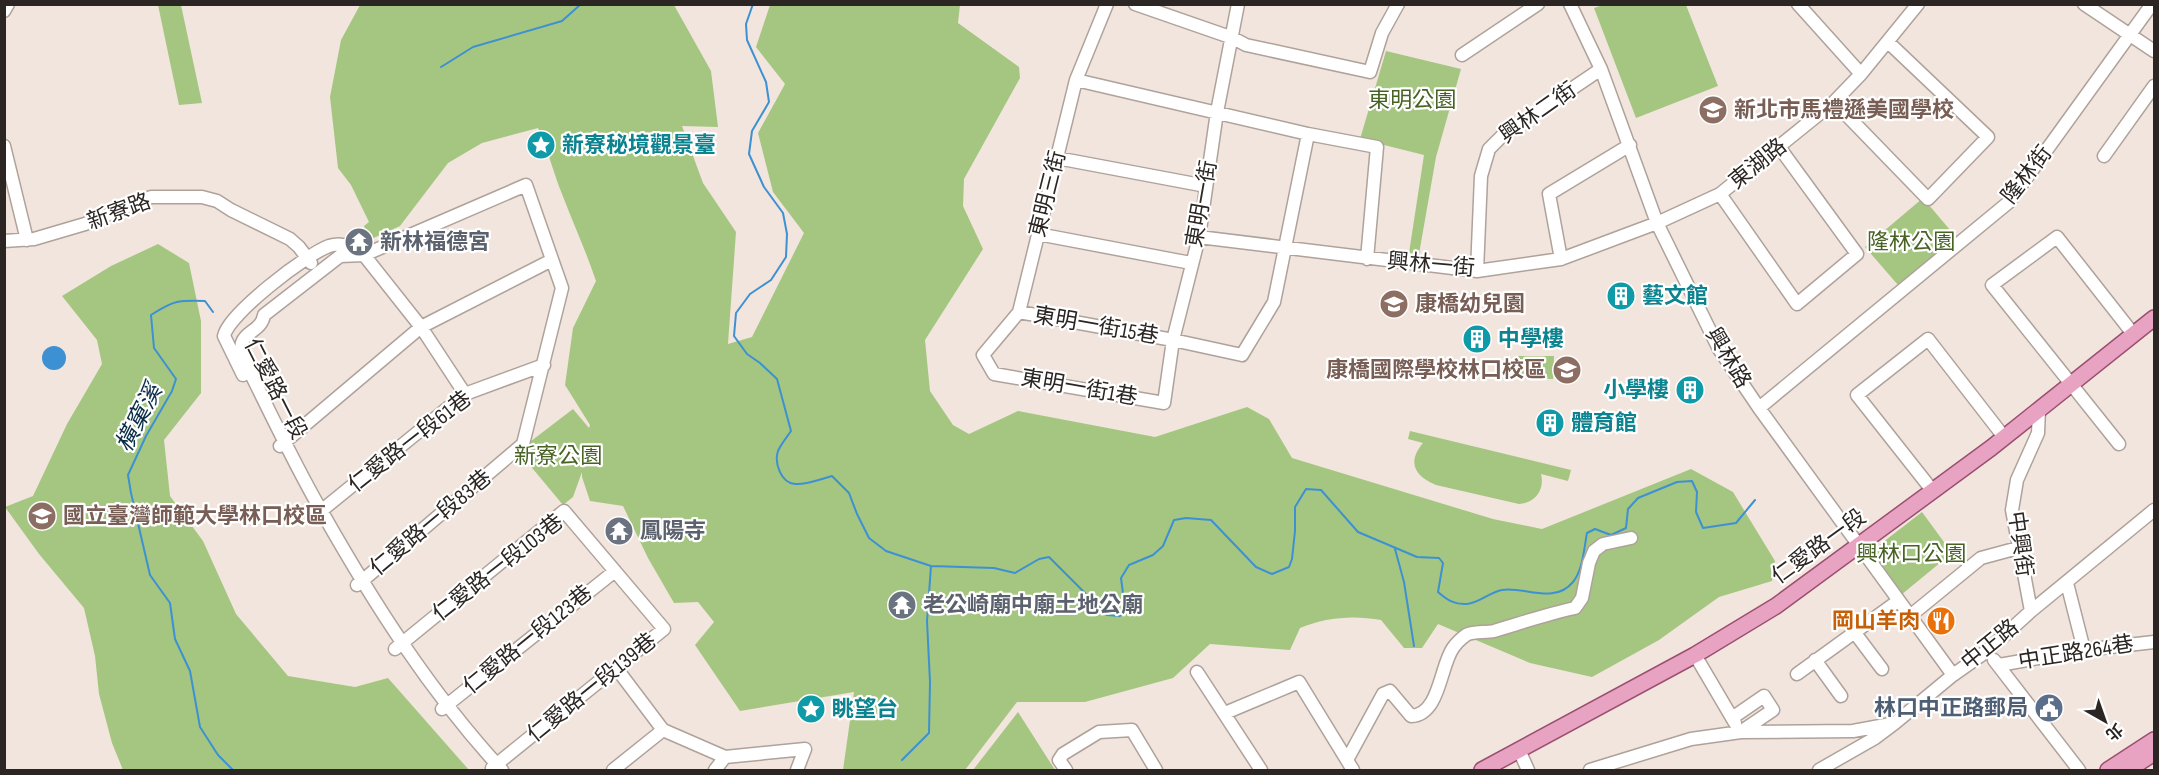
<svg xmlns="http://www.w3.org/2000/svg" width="2159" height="775" font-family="'Sofia Sans Condensed','Noto Sans TC',sans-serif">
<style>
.green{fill:#a5c681}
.water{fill:#3d91d3}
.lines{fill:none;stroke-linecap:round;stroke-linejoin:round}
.stream{stroke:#3d91d3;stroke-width:2}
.minor-casing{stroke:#aea29a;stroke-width:15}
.major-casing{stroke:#9b4f70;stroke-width:18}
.minor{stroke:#fff;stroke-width:12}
.major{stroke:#e8a3c2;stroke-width:15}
.labels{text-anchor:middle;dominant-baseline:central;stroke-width:4.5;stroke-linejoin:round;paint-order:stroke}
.park-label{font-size:22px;fill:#476224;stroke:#fff}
.education-label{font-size:22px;font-weight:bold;fill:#785e54;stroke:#fff;text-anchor:start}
.street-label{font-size:22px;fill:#2b2623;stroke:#fff}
.culture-label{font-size:22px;font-weight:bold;fill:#0d838f;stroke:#fff;text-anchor:start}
.worship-label{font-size:22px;font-weight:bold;fill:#5b616d;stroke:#fff;text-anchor:start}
.food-label{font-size:22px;font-weight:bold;fill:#c56008;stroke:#fff;text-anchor:end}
.service-label{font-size:22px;font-weight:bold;fill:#4e5e75;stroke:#fff;text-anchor:end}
.water-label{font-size:24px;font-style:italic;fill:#092d47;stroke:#fff}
</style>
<rect width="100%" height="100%" fill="#f2e5dd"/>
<path class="green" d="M158 5H181L202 103 179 105Z
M360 5H674L711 71 718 127 682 126 703 183 736 232 728 344 752 337 804 233 773 192 758 133 785 84 756 47 770 5H960L958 23 1019 67 1020 78 964 179 963 206 983 249 925 340 930 391 953 425 969 434 1018 411 1155 437 1247 407 1269 419 1292 458 1493 519 1542 529 1691 469 1733 492 1775 561 1772 581 1719 597 1659 640 1592 677 1530 663 1438 624 1422 648H1404L1381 620C1354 615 1326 617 1300 628L1290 650 1210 644 1173 678 1085 702H1017L965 770H843L854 692 740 711 695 645 714 622 698 602 674 603 648 558 623 506 590 501 582 477V472L573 497 563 505 518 451 573 409 589 428 590 425 565 385 573 328 596 281C586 251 573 223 562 194 553 172 548 149 538 128L482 143 448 163 400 226 369 240 364 226 369 222 351 185 338 168 330 97 341 40Z
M1603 5H1686L1718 86 1636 118 1594 8Z
M1386 51 1461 69 1436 157 1419 254 1409 253 1424 155 1360 139Z
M1923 198 1956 237 1898 285 1865 247Z
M158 244 189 263 201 321V393L164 440 170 496 203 541 236 614 288 676 355 687 388 678 469 770H123L112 743 99 694 95 656 84 608 39 554 5 507 33 496 67 424 102 364 97 340 62 296 111 266Z
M1515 356H1554L1553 379 1515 378Z
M1410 431 1571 470 1568 481 1541 474C1545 490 1535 503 1519 504L1436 485C1414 476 1407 462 1423 443L1408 439Z
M1922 512 1952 553 1901 595 1869 553Z
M1018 712 1055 770H973Z"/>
<path class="water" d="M42 358a12 12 0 1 1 24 0a12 12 0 1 1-24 0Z"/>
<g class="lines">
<path class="stream" d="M753 4 746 24 747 40 766 82 769 102 752 131 749 154 764 187 783 213 787 234 786 257 771 280 750 294 736 313 734 336 747 354 760 363 777 379 791 431C787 437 781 444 778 451 774 463 781 483 795 484 806 485 821 479 832 476L849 493 857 514 869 538 886 551 931 566 994 568 1015 573 1039 559 1049 557 1107 615 1120 616 1125 609 1121 578 1129 565 1153 555 1163 546 1174 520 1186 518 1211 520 1256 567 1272 574 1289 567 1292 559 1295 531V507L1306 489 1321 490 1358 532 1417 557 1439 558 1443 563 1438 592C1447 600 1455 605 1467 604 1479 603 1490 592 1502 590 1524 586 1554 605 1573 582 1583 570 1584 548 1587 533L1595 529 1611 535 1626 528 1628 509 1638 498 1677 482 1692 481 1697 492 1696 512 1703 528 1736 523 1755 500
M441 67 473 47 562 21 581 4
M213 312 205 301C179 300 174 300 151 315L154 348 176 379 172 391 146 436 128 475 131 493 150 575 170 603 175 639 190 671 200 727 218 755 233 770
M1395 549 1404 582 1414 646
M902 760 929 733 930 682 927 621 931 566"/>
<g class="minor-casing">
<path id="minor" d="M1107 4 1076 80 1019 312 983 355 994 374 1164 403 1173 340 1199 237 1217 112 1238 4
M1135 4 1233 38 1246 45 1370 72 1382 33 1398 4
M1570 4 1601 69 1657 223 1719 349 1759 408 1953 675
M1798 4 1861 74
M2084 4 2154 51
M4 11 8 4
M1462 55 1538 4
M1076 80 1308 134 1377 147 1367 259
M1834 102 1928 199 1988 137 1888 42
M4 146 27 240
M2104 156 2154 86
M1057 158 1206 186
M1720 194 1797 304 1857 254 1779 147
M1038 234 1191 263
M1199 237 1477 271 1561 259 1657 223 1720 194 1834 102 1861 74 1918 4
M4 241 34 239 85 224 151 197H202L217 201 231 210 290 239 299 247 311 263
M1561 259 1549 194 1630 145
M1477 271 1481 176 1489 149 1502 136 1601 69
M1019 312 1173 340 1242 355 1274 302 1308 134
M243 375 224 336C228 314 307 254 329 246 342 242 354 247 364 255L421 327 465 394
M1759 408 2009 202 2152 4
M2119 444 1992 285 2057 237 2134 335
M280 446 421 327 552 260
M1932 490 1857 395 1928 339 2004 437
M316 515 465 394 544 365
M2067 583 2084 650
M357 585 362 581 523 444 562 288 526 185 364 255 340 256 264 315C261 336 231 330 245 362 270 412 294 464 322 512 374 604 431 693 502 770
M2031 611 2012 510 2017 480 2038 433 2039 409
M1910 616 1981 558 2018 548
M1855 633 1882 669
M395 649 564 511 664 629 492 768
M1695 655 1735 723
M1815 660 1841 696
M1994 660 2079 770
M1999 665 2084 650 2154 642
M617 669 663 730 725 757
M1197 672 1261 770
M1797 674 1898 601
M442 709 615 571
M1225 713 1299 682 1353 770
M1732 718 1764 696 1773 710 1742 731
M1519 750 1528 770
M1347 760 1383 694 1390 691 1411 716C1440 715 1440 666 1453 648 1455 645 1462 638 1466 635 1473 631 1485 633 1494 631 1521 623 1547 614 1575 608L1582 598 1589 563 1594 551 1603 544 1631 538
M613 770 663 730
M715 770 725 757 805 749 797 770
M1066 770 1059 760 1063 754 1099 732 1132 730 1156 770
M1590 770 1691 739 1741 732 1853 731 1891 724
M1819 770 1875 738 1895 723 1953 675 1987 651 2031 611 2154 510"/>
</g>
<g class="major-casing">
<path id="major" d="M1482 770 1695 655 1776 606 1991 448 2154 318
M2108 770 2154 740
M2128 770 2154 753"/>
</g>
<use href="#minor" class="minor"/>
<use href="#major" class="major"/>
</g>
<defs>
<g id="school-disc" transform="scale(1.5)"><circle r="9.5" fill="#8d6e63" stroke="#fff"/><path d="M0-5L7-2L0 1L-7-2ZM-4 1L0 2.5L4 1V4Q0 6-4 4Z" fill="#fff"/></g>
<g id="sight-disc" transform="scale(1.5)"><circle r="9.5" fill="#0f9aa8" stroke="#fff"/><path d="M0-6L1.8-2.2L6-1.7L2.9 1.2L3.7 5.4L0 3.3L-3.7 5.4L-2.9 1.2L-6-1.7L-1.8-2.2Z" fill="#fff"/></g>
<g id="temple-disc" transform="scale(1.5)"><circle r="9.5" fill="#6b7280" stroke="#fff"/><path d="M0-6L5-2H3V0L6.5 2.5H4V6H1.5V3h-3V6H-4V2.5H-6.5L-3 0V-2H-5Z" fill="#fff"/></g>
<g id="building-disc" transform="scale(1.5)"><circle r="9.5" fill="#0f9aa8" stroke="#fff"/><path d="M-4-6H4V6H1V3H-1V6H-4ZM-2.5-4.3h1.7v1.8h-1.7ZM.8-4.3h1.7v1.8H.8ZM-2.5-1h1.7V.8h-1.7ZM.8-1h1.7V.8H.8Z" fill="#fff"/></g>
<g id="university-disc" transform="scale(1.5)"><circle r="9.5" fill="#8d6e63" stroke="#fff"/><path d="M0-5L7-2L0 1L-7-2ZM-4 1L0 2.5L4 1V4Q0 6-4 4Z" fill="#fff"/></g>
<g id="restaurant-disc" transform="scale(1.5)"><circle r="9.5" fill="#e8710a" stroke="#fff"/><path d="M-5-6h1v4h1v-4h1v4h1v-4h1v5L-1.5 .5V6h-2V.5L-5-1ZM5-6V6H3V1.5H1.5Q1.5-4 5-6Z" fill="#fff"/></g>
<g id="civic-disc" transform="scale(1.5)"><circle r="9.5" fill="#5c6f8a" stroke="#fff"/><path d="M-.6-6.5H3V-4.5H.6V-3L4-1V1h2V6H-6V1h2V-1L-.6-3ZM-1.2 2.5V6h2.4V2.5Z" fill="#fff"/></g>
</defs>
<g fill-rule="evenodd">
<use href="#school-disc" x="1713" y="110"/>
<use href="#sight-disc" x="541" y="145"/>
<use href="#temple-disc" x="359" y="242"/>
<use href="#building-disc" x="1621" y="296"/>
<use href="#school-disc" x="1394" y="304"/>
<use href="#building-disc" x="1477" y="339"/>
<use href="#school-disc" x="1567" y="370"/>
<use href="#building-disc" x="1690" y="390"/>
<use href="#building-disc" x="1550" y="423"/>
<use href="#university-disc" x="42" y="516"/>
<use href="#temple-disc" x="619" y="531"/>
<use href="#temple-disc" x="902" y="605"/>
<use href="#restaurant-disc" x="1941" y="621"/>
<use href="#civic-disc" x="2049" y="708"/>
<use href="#sight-disc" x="811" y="709"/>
</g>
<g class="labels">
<g class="park-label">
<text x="1412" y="100">東明公園</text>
<text x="1911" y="242">隆林公園</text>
<text x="558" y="456">新寮公園</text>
<text x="1911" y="554">興林口公園</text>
</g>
<g class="education-label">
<text x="1734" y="110">新北市馬禮遜美國學校</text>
<text x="1415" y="304">康橋幼兒園</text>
<text x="1546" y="370" text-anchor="end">康橋國際學校林口校區</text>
<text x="63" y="516">國立臺灣師範大學林口校區</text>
</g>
<g class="street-label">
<text transform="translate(1538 113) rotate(-35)">興林二街</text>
<text transform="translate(1758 164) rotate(-39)">東湖路</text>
<text transform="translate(2027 175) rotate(-52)">隆林街</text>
<text transform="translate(1048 194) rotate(-76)">東明三街</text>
<text transform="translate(1202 204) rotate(-80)">東明一街</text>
<text transform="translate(119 212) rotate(-20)">新寮路</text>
<text transform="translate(1431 265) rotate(5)">興林一街</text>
<text transform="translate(1096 326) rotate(10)">東明一街15巷</text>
<text transform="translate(1728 358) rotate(59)">興林路</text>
<text transform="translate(1079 388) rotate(10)">東明一街1巷</text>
<text transform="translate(275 389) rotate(63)">仁愛路一段</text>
<text transform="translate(410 442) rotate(-38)">仁愛路一段61巷</text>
<text transform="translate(431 523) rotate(-40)">仁愛路一段83巷</text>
<text transform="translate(2020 544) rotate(82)">中興街</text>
<text transform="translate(1819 547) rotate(-36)">仁愛路一段</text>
<text transform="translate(498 568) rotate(-38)">仁愛路一段103巷</text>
<text transform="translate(528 640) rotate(-39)">仁愛路一段123巷</text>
<text transform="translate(1990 645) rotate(-39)">中正路</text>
<text transform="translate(2076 653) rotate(-9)">中正路264巷</text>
<text transform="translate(592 688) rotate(-39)">仁愛路一段139巷</text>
</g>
<g class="culture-label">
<text x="562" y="145">新寮秘境觀景臺</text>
<text x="1642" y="296">藝文館</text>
<text x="1498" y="339">中學樓</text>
<text x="1669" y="390" text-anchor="end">小學樓</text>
<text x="1571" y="423">體育館</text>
<text x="832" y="709">眺望台</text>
</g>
<g class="worship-label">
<text x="380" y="242">新林福德宮</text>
<text x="640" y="531">鳳陽寺</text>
<text x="923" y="605">老公崎廟中廟土地公廟</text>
</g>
<g class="food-label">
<text x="1920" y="621">岡山羊肉</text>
</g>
<g class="service-label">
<text x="2028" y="708">林口中正路郵局</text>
</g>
<g class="water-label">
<text transform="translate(139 418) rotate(-63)">橫窠溪</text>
</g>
</g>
<rect width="2159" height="775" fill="none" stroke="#2b2623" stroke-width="12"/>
<g transform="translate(2105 721) rotate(140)" stroke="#ffffff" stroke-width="4.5" paint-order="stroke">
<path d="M0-4.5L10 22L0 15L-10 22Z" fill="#2b2623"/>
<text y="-9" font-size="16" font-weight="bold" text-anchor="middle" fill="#2b2623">北</text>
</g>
</svg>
